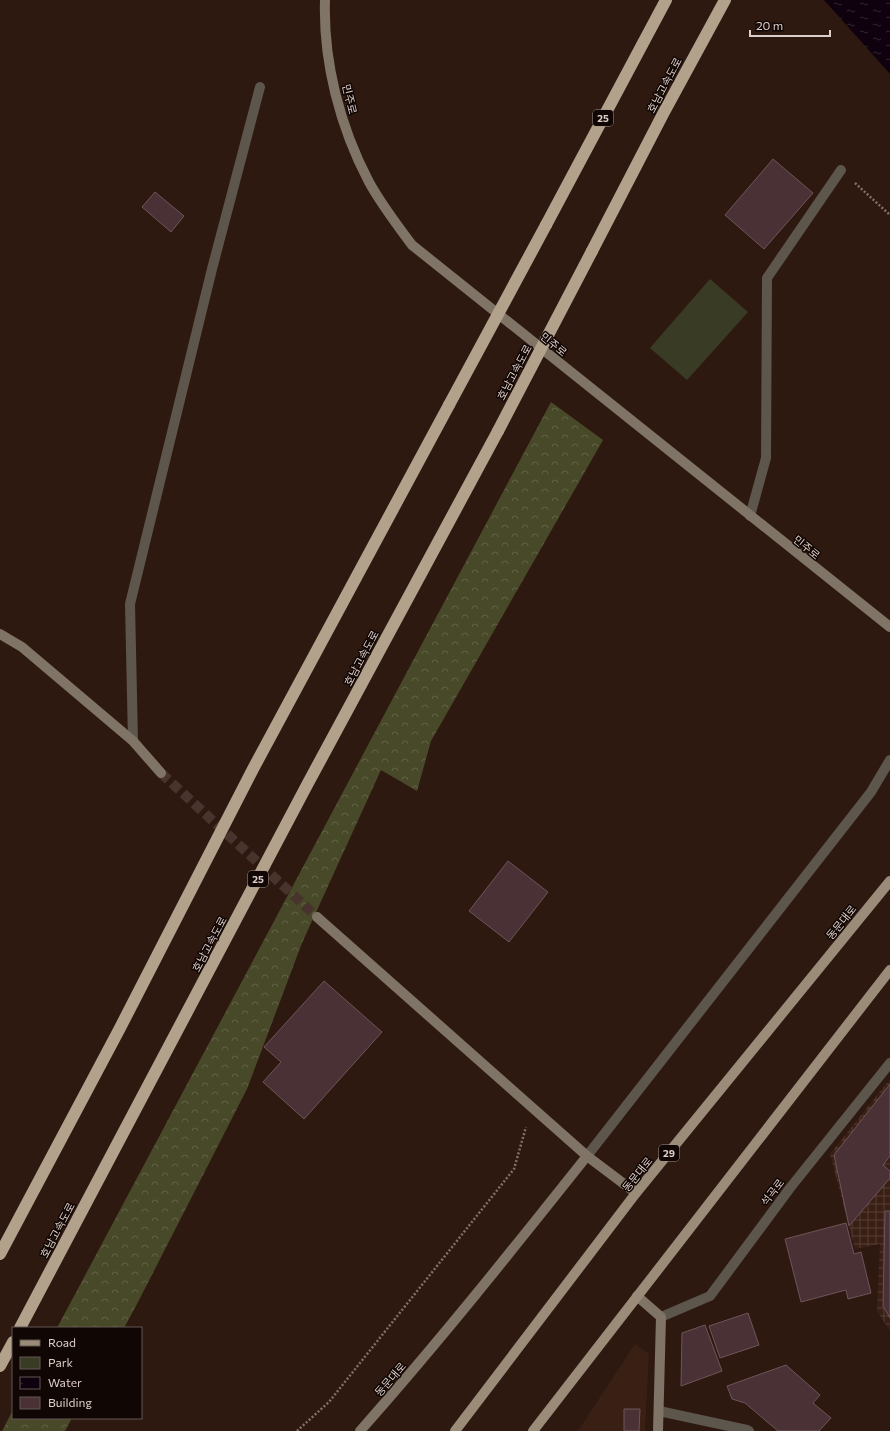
<svg xmlns="http://www.w3.org/2000/svg" width="890" height="1431" font-family="Commissioner,'Noto Sans KR',sans-serif">
<style>
.built{fill:#3a1f15}
.industrial{fill:url(#industrial-grid)}
.green{fill:#3a3b25}
.forest{fill:url(#forest-crowns)}
.water{fill:url(#water-ripples)}
.building{fill:#4a3136;stroke:#705459}
.lines{fill:none;stroke-linecap:round;stroke-linejoin:round}
.secondary-tunnel{stroke:#48342d;stroke-width:10;stroke-dasharray:10 5;stroke-linecap:butt}
.path{stroke:#827069;stroke-width:2.5;stroke-dasharray:2 2;stroke-linecap:butt}
.lane{stroke:#5d564c;stroke-width:10}
.street{stroke:#5d564c;stroke-width:10}
.secondary{stroke:#7f7466;stroke-width:10}
.primary{stroke:#9a8c79;stroke-width:10}
.highway{stroke:#b3a28b;stroke-width:12}
.highway-bridge{stroke:#b3a28b;stroke-width:12}
.labels{text-anchor:middle;dominant-baseline:central;stroke-width:3;stroke-linejoin:round;paint-order:stroke}
.shield{fill:#100704;stroke:#a0928e;stroke-width:1}
.shield-label{font-size:10px;font-weight:bold;fill:#decec9}
.street-label{font-size:11px;fill:#decec9;stroke:#100704}
</style>
<defs>
<pattern id="industrial-grid" width="8" height="8" patternUnits="userSpaceOnUse"><rect width="8" height="8" fill="#3a1f15"/><path d="M0 4h8M4 0v8" fill="none" stroke="#563e36"/></pattern>
<pattern id="forest-crowns" width="20" height="18" patternUnits="userSpaceOnUse"><rect width="20" height="18" fill="#484928"/><path d="M2 6a3 3 0 1 1 6 0M12 15a3 3 0 1 1 6 0" fill="none" stroke="#626246"/></pattern>
<pattern id="water-ripples" width="26" height="14" patternUnits="userSpaceOnUse"><rect width="26" height="14" fill="#0f010e"/><path d="M2 4q2-2 4 0t4 0M15 11q2-2 4 0t4 0" fill="none" stroke="#322530"/></pattern>
</defs>
<rect width="100%" height="100%" fill="#2e1911"/>
<path class="built" d="M635 1344 649 1354 645 1431H578Z"/>
<path class="industrial" d="M890 1079V1331L877 1311 880 1244 855 1249 830 1154Z"/>
<path class="green" d="M710 279 748 312 687 380 650 348Z"/>
<path class="forest" d="M551 402 603 440 431 741 417 791 381 770 302 943 247 1089 137 1304 124 1328H57Z
M13 1410V1418H72L65 1431H2Z"/>
<path class="water" d="M824 0H890V74Z"/>
<path class="building" d="M773 159 813 193 764 249 725 215Z
M155 192 184 216 171 232 142 207Z
M508 861 548 892 509 942 469 911Z
M324 981 382 1032 304 1119 263 1082 281 1062 264 1047Z
M890 1084V1156L883 1165 890 1171V1178L849 1226 834 1155Z
M885 1211H890V1318L883 1306Z
M846 1223 854 1254 861 1252 871 1293 848 1299 846 1290 801 1302 785 1239Z
M748 1313 759 1345 720 1358 709 1326Z
M705 1325 722 1371 681 1386 682 1333Z
M786 1365 820 1395 813 1403 831 1418 819 1431H778L745 1403 732 1399 727 1386Z
M624 1409H640L639 1431H624Z"/>
<g class="lines">
<path class="secondary-tunnel" d="M161 773 317 917"/>
<path class="path" d="M855 183 890 215
M297 1431 329 1402 514 1169 526 1127"/>
<path class="lane" d="M659 1411 747 1430 749 1431"/>
<path class="street" d="M750 516 766 458 767 278 841 170
M133 741 130 604 212 269 260 87
M587 1156 871 792 890 760
M661 1317 710 1296 790 1188 890 1063"/>
<path class="secondary" d="M325 0C323 62 340 127 369 182 381 204 397 225 412 245L890 627
M0 634 22 647 133 741 161 773
M317 917 587 1156 636 1193
M637 1296 661 1317 658 1431
M360 1431C439 1342 513 1249 587 1156"/>
<path class="primary" d="M455 1431 636 1193 890 881
M533 1431 890 970"/>
<path class="highway" d="M546 225 666 0
M592 251 663 114 725 0
M0 1254 120 1028 253 769 449 405
M20 1328 307 785 498 431
M0 1366 13 1342"/>
<path class="highway-bridge" d="M449 405 546 225
M498 431 592 251"/>
</g>
<g class="labels">
<g class="shield">
<rect x="593" y="110" width="20" height="16" rx="3"/>
<rect x="248" y="871" width="20" height="16" rx="3"/>
<rect x="659" y="1145" width="20" height="16" rx="3"/>
</g>
<g class="shield-label">
<text x="603" y="118">25</text>
<text x="258" y="879">25</text>
<text x="669" y="1153">29</text>
</g>
<g class="street-label">
<text transform="translate(664 85) rotate(-62)">호남고속도로</text>
<text transform="translate(350 99) rotate(76)">민주로</text>
<text transform="translate(554 344) rotate(39)">민주로</text>
<text transform="translate(514 372) rotate(-62)">호남고속도로</text>
<text transform="translate(807 547) rotate(39)">민주로</text>
<text transform="translate(361 658) rotate(-62)">호남고속도로</text>
<text transform="translate(841 922) rotate(-51)">동문대로</text>
<text transform="translate(209 944) rotate(-62)">호남고속도로</text>
<text transform="translate(637 1174) rotate(-51)">동문대로</text>
<text transform="translate(772 1192) rotate(-53)">석곡로</text>
<text transform="translate(57 1230) rotate(-62)">호남고속도로</text>
<text transform="translate(390 1379) rotate(-49)">동문대로</text>
</g>
</g>
<rect x="12" y="1327" width="130" height="92" fill="#100704" stroke="#625753"/>
<rect x="20" y="1340" width="20" height="6" fill="#9a8c79" stroke="#625753"/>
<text x="48" y="1347" font-size="12" fill="#decec9">Road</text>
<rect x="20" y="1357" width="20" height="12" fill="#3a3b25" stroke="#625753"/>
<text x="48" y="1367" font-size="12" fill="#decec9">Park</text>
<rect x="20" y="1377" width="20" height="12" fill="url(#water-ripples)" stroke="#625753"/>
<text x="48" y="1387" font-size="12" fill="#decec9">Water</text>
<rect x="20" y="1397" width="20" height="12" fill="#4a3136" stroke="#625753"/>
<text x="48" y="1407" font-size="12" fill="#decec9">Building</text>
<path d="M750 30v6h80v-6" fill="none" stroke="#decec9" stroke-width="2"/>
<text x="756" y="30" font-size="12" fill="#decec9" stroke="#100704" stroke-width="3" paint-order="stroke">20 m</text>
</svg>
